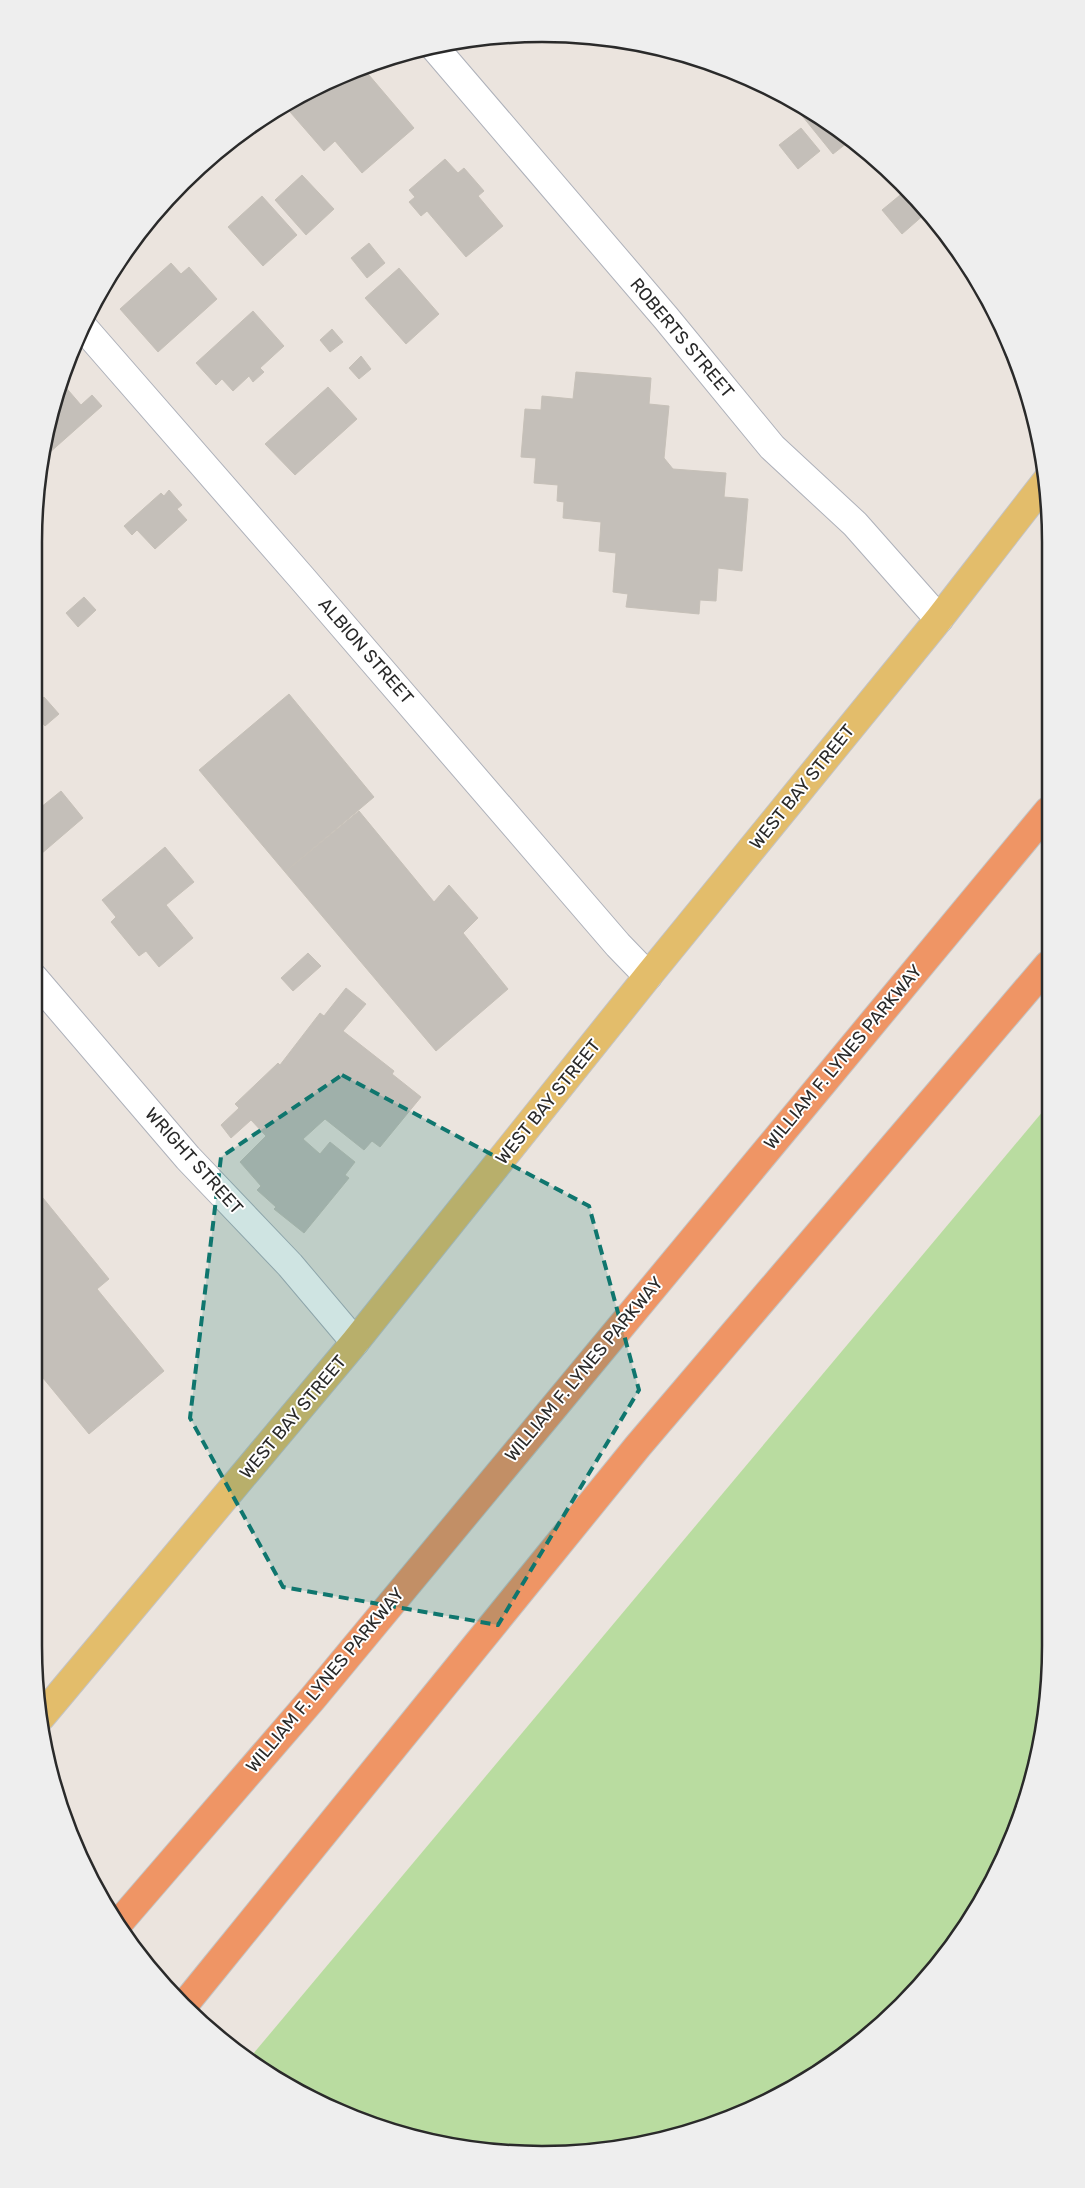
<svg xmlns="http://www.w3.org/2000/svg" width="1085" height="2188" font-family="Rubik,sans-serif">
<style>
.green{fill:#b9dca0}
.building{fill:#c4bfb9;stroke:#c6c0b8}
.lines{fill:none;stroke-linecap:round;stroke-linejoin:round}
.street-casing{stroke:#aeb1ba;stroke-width:30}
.primary-casing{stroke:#c3c3c3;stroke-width:30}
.highway-casing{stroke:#c3c3c3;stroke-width:30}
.street{stroke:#fff;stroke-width:28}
.primary{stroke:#e3bd6b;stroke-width:28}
.highway{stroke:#ef9565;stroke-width:28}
.marked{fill:#0f766e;fill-opacity:0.2;stroke:#0f766e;stroke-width:4;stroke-dasharray:10 6;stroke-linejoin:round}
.labels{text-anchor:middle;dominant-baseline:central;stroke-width:4;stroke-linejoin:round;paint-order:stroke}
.street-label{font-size:18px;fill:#2a2a2a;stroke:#fff}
.rim{fill:none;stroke:#2a2a2a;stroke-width:2.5}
</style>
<rect width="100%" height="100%" fill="#ebe4de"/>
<path class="green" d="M1049 1104 1050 1678 1034 1777 999 1870 965 1928 902 2005 825 2068 767 2102 674 2137 609 2150 510 2153 443 2144 348 2115 260 2069 248 2060Z"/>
<path class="building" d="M363 68 414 128 362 173 335 141 324 151 284 105Z
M804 109 848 137 845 140 847 143 833 154 799 112Z
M801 128 820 151 798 169 779 145Z
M445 159 458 173 464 168 484 191 478 196 503 226 466 257 427 211 421 216 409 202 415 197 409 190Z
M302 175 334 209 306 235 275 200Z
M905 191 926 213 902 234 882 210Z
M262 196 297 235 263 266 228 227Z
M369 243 385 263 367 278 351 258Z
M171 263 181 274 189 267 217 299 158 352 120 309Z
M399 268 439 314 406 344 365 298Z
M253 311 284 346 260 368 264 372 253 382 249 376 233 391 222 379 216 385 196 363Z
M332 329 343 342 330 352 320 340Z
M361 356 371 369 359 379 349 368Z
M576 372 651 378 649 404 669 406 664 458 673 469 726 473 724 497 748 499 742 571 718 568 716 601 700 600 699 614 626 607 628 594 613 592 616 553 599 551 601 522 563 518 564 502 557 501 558 485 534 483 536 458 521 457 525 409 541 410 542 396 573 399Z
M62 383 81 405 92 395 102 406 48 454 45 450 51 411Z
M328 387 357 419 295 475 265 444Z
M169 490 182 505 177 509 187 520 155 549 137 530 132 535 124 526 161 493 164 496Z
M84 597 96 610 78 627 66 613Z
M289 694 374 797 285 872 199 770Z
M44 697 59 714 45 726 35 714V705Z
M61 791 83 818 34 860 35 812Z
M359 811 434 902 449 885 478 918 463 933 508 989 436 1051 285 872Z
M165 847 194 882 166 905 193 938 159 967 146 951 139 956 111 922 116 917 102 900Z
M308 953 321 966 293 991 281 978Z
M346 988 366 1004 343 1031 394 1071 392 1074 421 1097 380 1147 372 1141 364 1150 325 1119 303 1139 320 1154 330 1142 355 1162 345 1175 349 1178 304 1233 274 1209 276 1207 257 1190 261 1186 240 1162 266 1136 251 1120 231 1138 221 1125 239 1108 235 1104 278 1063 280 1065 320 1013 324 1016Z
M34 1187 109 1279 97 1289 164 1371 89 1434 34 1367Z"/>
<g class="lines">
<g class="street-casing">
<path id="street" d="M435 48 666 318 772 447 855 524 939 619
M83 327 301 577 618 945 648 976
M34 978 188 1158 290 1265 355 1342"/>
</g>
<g class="primary-casing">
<path id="primary" d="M41 1717 355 1342 648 976 939 619 1047 480"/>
</g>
<g class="highway-casing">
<path id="highway" d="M118 1924 313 1698 1048 811
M185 2004 638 1446 1048 965"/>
</g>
<use href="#street" class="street"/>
<use href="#primary" class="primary"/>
<use href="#highway" class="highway"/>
</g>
<path class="marked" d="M342 1075 589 1206 639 1390 498 1625 283 1587 190 1418 221 1157Z"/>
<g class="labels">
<g class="street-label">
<text transform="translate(682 338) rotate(50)">ROBERTS STREET</text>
<text transform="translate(366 651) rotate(49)">ALBION STREET</text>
<text transform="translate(802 787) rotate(-51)">WEST BAY STREET</text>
<text transform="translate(843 1057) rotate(-50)">WILLIAM F. LYNES PARKWAY</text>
<text transform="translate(548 1102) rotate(-51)">WEST BAY STREET</text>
<text transform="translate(194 1161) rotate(48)">WRIGHT STREET</text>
<text transform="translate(584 1369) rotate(-50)">WILLIAM F. LYNES PARKWAY</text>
<text transform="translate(293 1417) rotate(-50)">WEST BAY STREET</text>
<text transform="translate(325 1680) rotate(-50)">WILLIAM F. LYNES PARKWAY</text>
</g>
</g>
<path d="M0 0H1085V2188H0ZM542 42H542A500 500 0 0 1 1042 542V1646A500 500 0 0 1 542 2146H542A500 500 0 0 1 42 1646V542A500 500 0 0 1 542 42Z" fill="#eee" fill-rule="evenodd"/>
<path class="rim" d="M542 42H542A500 500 0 0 1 1042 542V1646A500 500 0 0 1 542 2146H542A500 500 0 0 1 42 1646V542A500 500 0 0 1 542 42Z"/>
</svg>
